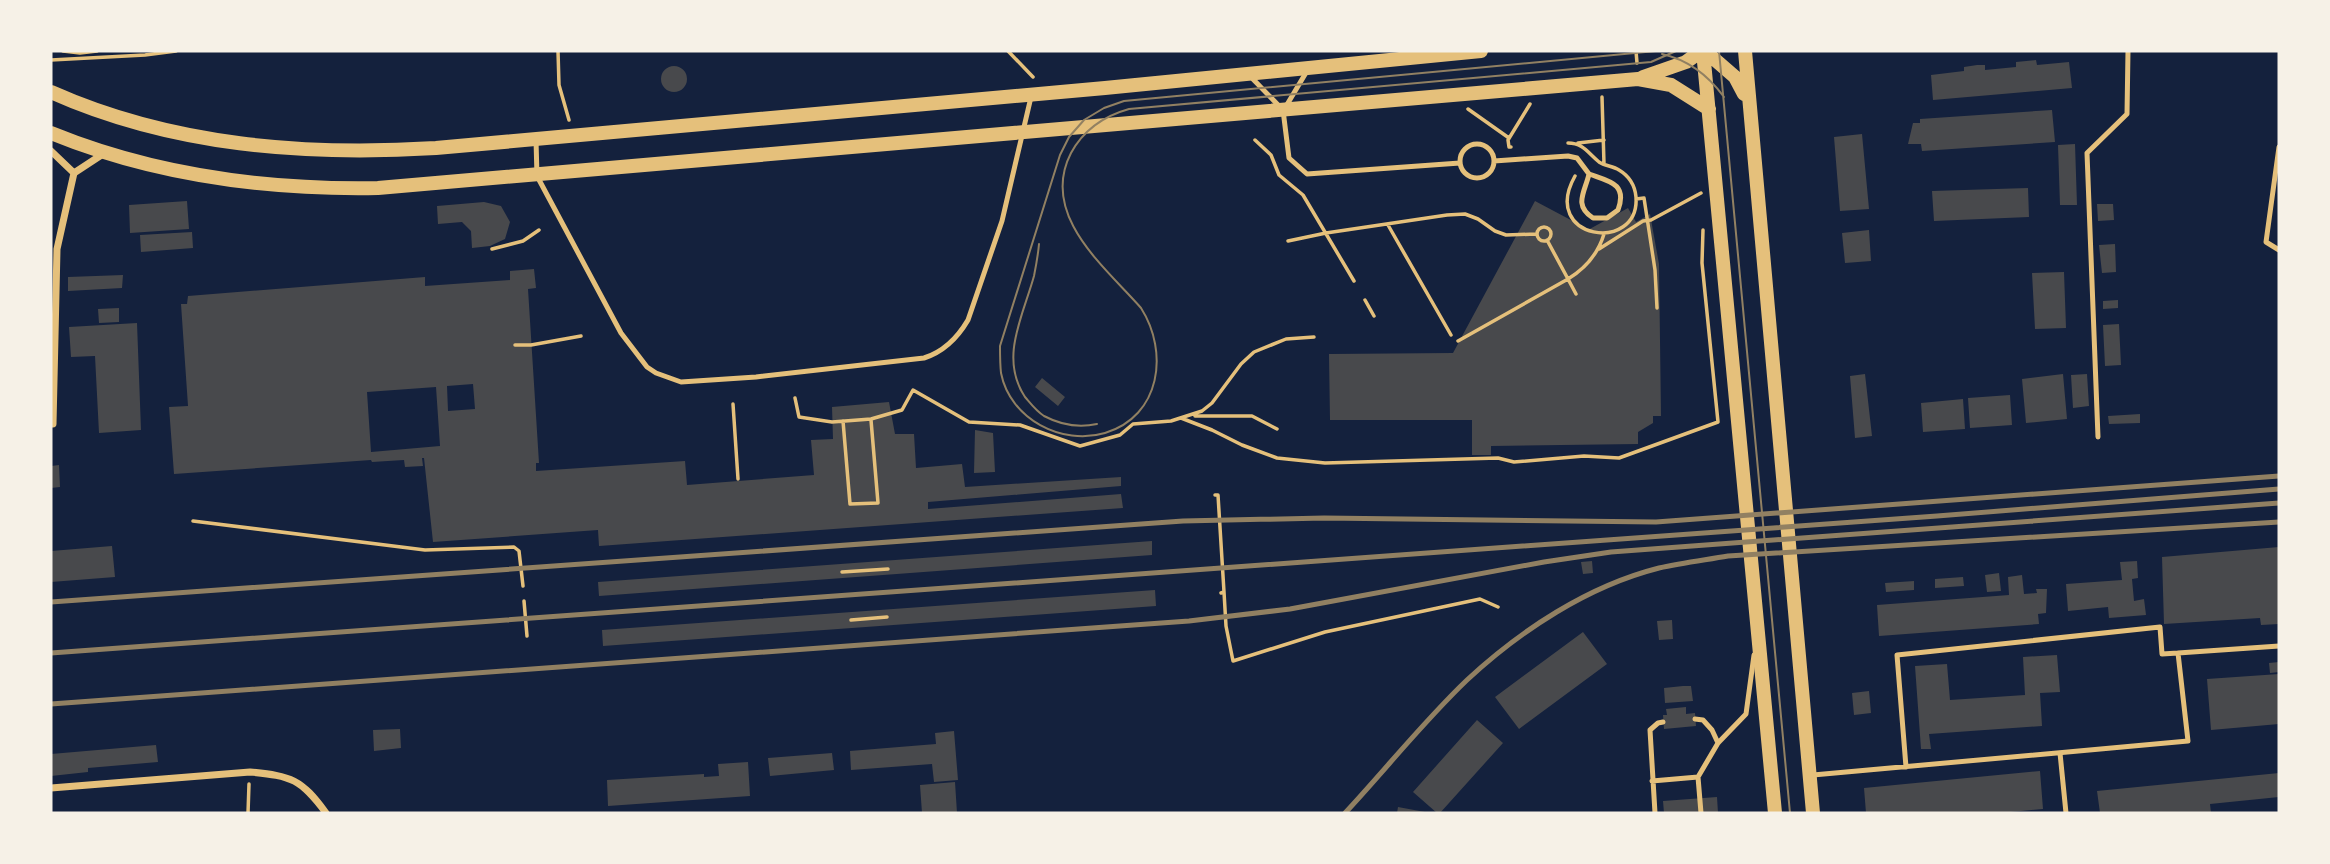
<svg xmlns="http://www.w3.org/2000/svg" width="2330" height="864" font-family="Commissioner,sans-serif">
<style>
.building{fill:#48494c;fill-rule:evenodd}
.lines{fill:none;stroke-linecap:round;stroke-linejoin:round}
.path{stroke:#e5c07b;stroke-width:3.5}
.service{stroke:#e5c07b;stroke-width:5}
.minor{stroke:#e5c07b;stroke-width:7}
.secondary{stroke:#e5c07b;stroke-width:14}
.tram{stroke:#918062;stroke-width:2}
.rail{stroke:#918062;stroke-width:5}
</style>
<rect width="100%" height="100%" fill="#14213d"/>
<path class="building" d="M2036 60 2037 65 2069 62 2072 88 1933 100 1931 75 1964 71V67L1977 65H1985V70L2016 67V62Z
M661 79a13 13 0 1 1 26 0a13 13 0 1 1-26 0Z
M2052 110 2055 142 1922 151 1921 144H1908L1913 123H1920V119Z
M1862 134 1869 209 1840 211 1834 137Z
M2075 144 2077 205H2060L2058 145Z
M2028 188 2029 217 1934 221 1932 191Z
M187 201 189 229 130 233 129 205Z
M1535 201 1584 227 1586 231 1628 208 1636 222 1650 214 1659 264 1661 416H1653V423L1638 432V444L1491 446V455H1472V420H1330L1329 354 1453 353Z
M484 202 501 206 510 222 505 239 490 246 472 248 471 231 462 222 438 224 437 206Z
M2097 204H2113L2114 220 2098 221Z
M1869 230 1871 261 1845 263 1842 233Z
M192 232 193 248 141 252 140 235Z
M2115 244 2116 272 2102 273 2099 245Z
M534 269 536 288 528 289 539 463H536V471L685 461 687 485 814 475 811 440 833 439 832 407 889 402 895 434H914L916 468 962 464 965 487 1121 477V486L928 502V509L1121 494 1123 508 599 546 598 530 433 542 424 458H422L423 466 405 467 404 460 372 462 371 460 174 474 169 407 188 406 181 304H187L188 296 425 277V286L510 280V271ZM473 384 475 409 448 411 447 386ZM436 387 440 446 371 452 367 392Z
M2064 272 2066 328 2035 329 2032 273Z
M123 275 122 288 68 291V277Z
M2118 300V308L2103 309V301Z
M119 308V322L99 323 98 309Z
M137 323 141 430 99 433 95 356 71 357 69 327Z
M2119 324 2121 365 2105 366 2103 325Z
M1865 374 1872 436 1855 438 1850 376Z
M2063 374 2067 419 2026 423 2022 379Z
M2087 374 2089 406 2073 408 2071 375Z
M1042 378 1065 397 1058 406 1035 387Z
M2010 395 2012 425 1970 428 1968 398Z
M1963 399 1965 429 1923 432 1921 403Z
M2140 414V423L2109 424 2108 416Z
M975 430 993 433 995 472 974 473Z
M59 465 60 487 51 488V466Z
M1152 541V555L599 596 598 582Z
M112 546 115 577 51 582V551Z
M2279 547V624L2261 625 2260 618 2164 624 2162 557Z
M1592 561 1593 573 1583 574 1581 562Z
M2137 561 2138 578 2132 579 2134 601 2144 599 2146 615 2109 618 2108 607 2068 611 2066 584 2122 580 2120 562Z
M1999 573 2001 591 1987 592 1985 575Z
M2022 575 2024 594 2037 593 2036 589H2047L2046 613 2038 614 2039 624 1879 636 1877 605 2009 595 2008 577Z
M1963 577 1964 586 1935 588V579Z
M1914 581V590L1886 592 1885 583Z
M1155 590 1156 606 603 646 602 630Z
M1672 620 1673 639 1659 640 1657 621Z
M1583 632 1607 664 1519 729 1495 697Z
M2057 655 2060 692 2040 693 2042 726 1929 734 1931 749H1921L1915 666 1947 664 1950 700 2025 695 2023 657Z
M2279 662V672L2270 673 2269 663Z
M2279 674V724L2211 730 2207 679Z
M1683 686H1691L1693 701 1665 703 1664 688Z
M1869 691 1871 713 1854 715 1852 693Z
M1686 707V714L1695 713 1696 726 1664 729 1663 715H1667L1666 709Z
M1477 720 1503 743 1440 813H1437L1413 792Z
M400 729 401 748 374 751 373 730Z
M954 731 958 780 934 782 932 764 851 770 850 751 936 744 935 733Z
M156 745 158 762 88 768V772L51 776V754Z
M832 753 834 770 770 776 768 758Z
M748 762 750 796 608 806 607 780 704 774V777L719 776 718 764Z
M2040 771 2043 809 2000 813H1866L1864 788Z
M2279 773V797L2210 804 2211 813H2100L2097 791Z
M955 782 957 813H922L920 785Z
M1717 797 1718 813H1664L1663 801Z
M1398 807 1425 812V813H1397Z"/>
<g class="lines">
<path class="path" d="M63 51 80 53 97 51
M558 51 559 85 569 120
M1008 51 1033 77
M1636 51 1637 63
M51 60 145 55 176 51
M1602 97 1604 164
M1468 109 1509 138
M1255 140 1271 155 1279 175 1303 195 1354 281
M1568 143C1583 143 1588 153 1599 162 1605 166 1613 166 1619 170 1629 176 1635 186 1636 197 1640 254 1539 240 1575 176
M1578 143 1604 140
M1511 147H1509L1508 140 1530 104
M1636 199 1644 198 1655 270 1657 308
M1388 225 1451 335
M1537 234a7 7 0 1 1 14 0a7 7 0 1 1-14 0Z
M1288 241 1326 233 1447 215 1465 214 1478 219 1495 231 1506 235 1536 234
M492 249 523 241 539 230
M1599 249 1643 221 1651 220 1701 193
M1576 294 1568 279C1586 268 1598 254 1604 234
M1365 300 1374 316
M1458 341 1568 279 1547 240
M515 345H531L581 336
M795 398 799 417 832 422 871 419 902 410 913 390 969 422 1020 425 1080 446 1120 435 1133 424 1171 421 1202 411 1212 403 1241 364 1254 352 1286 339 1314 337
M733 404 738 479
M1195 416H1252L1277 429
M1181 418 1212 430 1242 445 1277 458 1325 463 1498 458 1514 462 1584 456 1619 458 1718 422 1702 263 1703 230
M843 421 850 504 878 503 871 420
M1215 495H1218L1224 592 1221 593
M193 521 425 550 514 547 519 551 523 586
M842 572 888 569
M1224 592 1226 626 1233 661 1325 632 1480 599 1498 607
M524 601 527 636
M851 620 887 617
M248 813 249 784"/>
<path class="service" d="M1249 75 1281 108
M1285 108 1307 71
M1283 110 1289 158 1307 174 1460 163
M536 140 537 176 621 333 647 367 656 373 681 382 756 377 924 358C943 352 958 337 968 320L1002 221 1031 97
M1460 161a17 17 0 1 1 34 0a17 17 0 1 1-34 0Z
M2279 147 2266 242 2279 250
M1494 161 1568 156 1577 158 1589 174
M1589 174C1608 181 1628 183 1618 210L1607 218H1593C1573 205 1585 192 1589 174Z
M2098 437 2087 153 2127 114 2128 51
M1695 719 1703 720 1712 730 1718 743
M2060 753 2066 813
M1906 767 1897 655 2160 627 2162 654 2178 653
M1813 775 2188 741 2178 653 2279 646
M1652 781 1698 777
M1655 813 1650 730 1658 723 1663 722
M1701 813 1698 777 1718 743 1746 714 1754 655"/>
<path class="minor" d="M51 151 74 173
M51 424H53L57 249 74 173 106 152
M51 788 250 772C292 776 301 779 326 813"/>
<path class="secondary" d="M1703 51 1775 813
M1705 51 1735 77 1744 94
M1745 51 1813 813
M1643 77 1686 62 1701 51
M51 92C172 146 305 156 436 148L1105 88 1481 51
M51 133C154 175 267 190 378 188L1638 79 1671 85 1709 109"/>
<path class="tram" d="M1656 51 1124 101 1104 108 1084 120 1069 137 1060 155 1000 346C1000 355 1000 364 1001 373 1010 419 1062 446 1105 433 1161 416 1169 352 1141 308 1105 267 1039 215 1071 153 1084 129 1104 116 1129 109L1651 62 1676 51
M1719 51 1790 813
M1662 54C1689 60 1708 75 1724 97
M1039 244C1038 255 1036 266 1034 276 1023 316 999 358 1025 397 1031 404 1036 411 1044 416 1061 425 1079 428 1097 424"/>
<path class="rail" d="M51 602 1183 521 1324 518 1656 522 2279 476
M51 653 1937 516 2279 489
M51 704 1189 621 1290 609 1544 562 1611 552 2279 503
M1345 813C1386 769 1424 721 1467 680 1521 630 1588 586 1659 568 1682 563 1705 560 1728 556L2279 522"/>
</g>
<rect width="2330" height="864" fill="none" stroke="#f6f1e7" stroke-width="105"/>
</svg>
